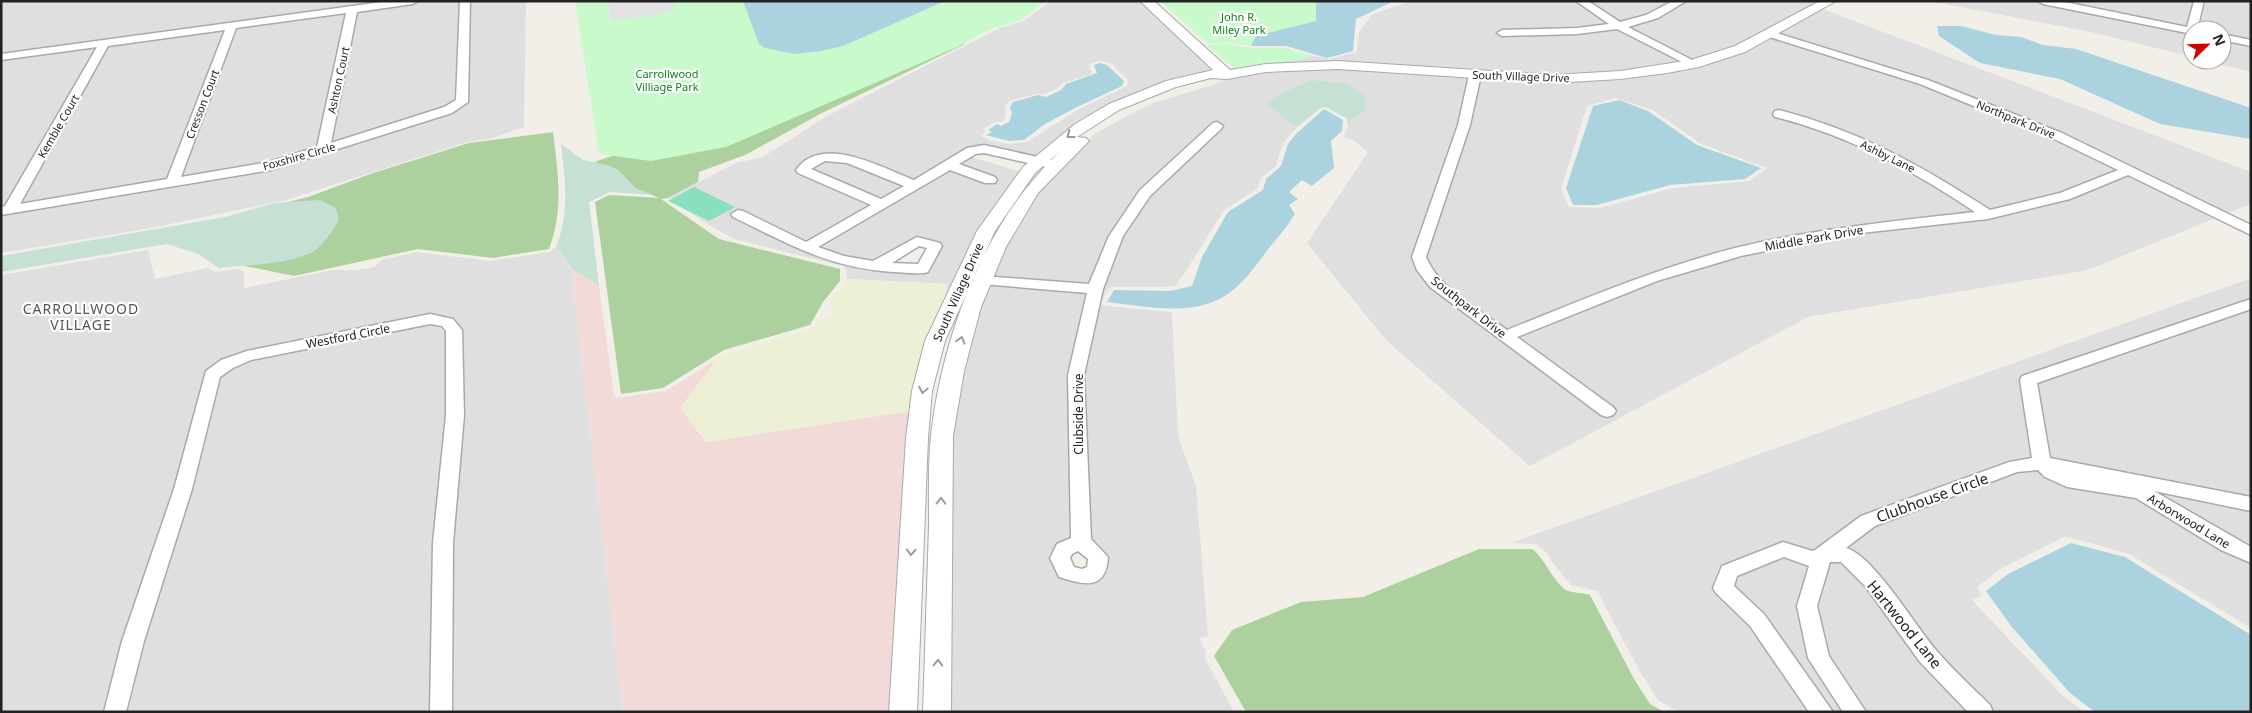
<svg xmlns="http://www.w3.org/2000/svg" width="2252" height="713" font-family="'Noto Sans',sans-serif">
<style>
.residential{fill:#e0dfdf;fill-rule:evenodd}
.commercial{fill:#f2dad9}
.farmland{fill:#eef0d5}
.forest{fill:#add19e}
.wetland{fill:#c6e0d4}
.park{fill:#c8facc}
.pitch{fill:#88e0be}
.parking{fill:#e2e2e2}
.water{fill:#aad3df}
.lines{fill:none;stroke-linecap:round;stroke-linejoin:round}
.minor-casing{stroke:#a9a9a9;stroke-width:3}
.tertiary-casing{stroke:#a9a9a9;stroke-width:2}
.minor{fill:#fff;fill-rule:evenodd}
.tertiary{fill:#fff;fill-rule:evenodd}
.oneway{stroke:#9c9c9c}
.labels{text-anchor:middle;dominant-baseline:central;stroke-width:4.5;stroke-linejoin:round;paint-order:stroke}
.far-park-label{font-size:11px;fill:#0c8416;stroke:#fff}
.far-street-label{font-size:11px;fill:#222;stroke:#fff}
.street-label{font-size:12px;fill:#222;stroke:#fff}
.neighbourhood-label{font-size:14px;letter-spacing:1px;fill:#555;stroke:#fff}
.near-street-label{font-size:15px;fill:#222;stroke:#fff}
</style>
<rect width="100%" height="100%" fill="#f2efe9"/>
<path class="residential" d="M1 1H401L1 55Z
M425 1 459 2 455 103 444 109 331 145 358 10Z
M471 1H526L524 127 489 139 467 142 286 200 151 228 1 253V214L270 169 454 111 468 101Z
M1051 1H1141L1218 72 1136 93 1036 158 969 147 914 181 843 154 822 155 801 163 796 170 797 173 873 206 808 242 740 209 728 214 797 249 824 260 876 271 921 273 931 269 942 246 940 243 922 237 912 239 874 261 834 253 818 247 949 169 990 185 999 180 958 164 971 157 1021 172 979 230 944 302 947 284 847 279 846 269 843 266 734 239 709 225 668 198 736 163 763 157 827 116 1000 28 1023 21ZM1101 61 1112 64 1128 80 1127 86 1081 108 1027 142 1010 144 992 141 981 136 985 132 983 130 992 123 1004 121 1006 113 1005 107 1009 101 1036 94H1045L1057 89 1063 83 1089 75 1092 73 1089 64Z
M1410 1H1575L1609 24 1562 30 1495 31 1497 35 1565 34 1615 27 1686 63 1618 73 1552 77 1272 66 1314 56 1329 59 1357 52 1359 33 1371 15Z
M1586 1H1674L1645 15 1618 22Z
M1688 1H1823L1735 48 1694 61 1624 26 1654 18Z
M1930 1H2034L2192 33V57L2091 32Z
M2057 1H2193L2186 28Z
M2206 1H2251V41L2222 35V30H2198Z
M1823 9 2251 172V204L2226 214 2140 171 1928 80 1777 34Z
M346 12 316 149 270 164 181 179 238 26Z
M225 28 165 181 20 205 111 43Z
M1772 37 1921 83 2054 137 2120 169 2059 194 1989 210 1894 153 1833 127 1806 117 1775 111 1772 115 1801 121 1886 156 1977 212 1839 227 1734 248 1646 275 1506 330 1442 282 1431 269 1427 257 1470 125 1480 77 1554 81 1671 71ZM1615 98 1653 110 1701 144 1767 168 1750 181 1673 188 1600 208 1569 207 1561 188 1587 106Z
M2222 39 2251 45V72L2203 60H2222Z
M98 45 3 208 1 209V58Z
M1338 68 1468 77 1457 124 1412 257 1417 271 1429 286 1607 418 1619 412 1517 337 1657 281 1743 255 1847 234 1998 217 2072 199 2132 174 2218 217 2088 270 1808 317 1530 466 1386 340 1307 243 1368 152 1353 140 1343 137 1351 121 1365 110 1345 83 1312 80 1279 94 1267 104 1297 127 1283 143 1276 166 1261 178 1257 189 1224 210 1184 274 1175 286 1162 287H1112L1108 289 1100 303 1105 306 1172 312 1178 436 1196 486 1208 636 1199 638 1206 652 1205 659 1234 712H949L951 435 957 392 987 285 1086 292 1068 376 1071 539 1055 548 1050 561 1056 574 1061 578 1078 583H1087L1101 577 1107 571 1108 557 1106 553 1091 539 1085 375 1102 289 1123 236 1152 194 1225 125 1214 123 1139 192 1109 235 1089 284 990 277 1010 237 1039 191 1074 154 1096 133 1129 115 1153 103 1213 85 1229 77 1267 71Z
M827 160H837L905 186 882 200 810 169 811 166Z
M556 247 571 267 623 712H452L454 707V540L465 413 462 327 455 319 436 315 219 364 205 375 172 492 120 644 103 712H1V275L148 250 155 279 208 268 215 272 238 269 244 271V288L333 270H356L375 267 381 260 416 252 490 261 549 252Z
M2251 278V298L2021 375 2019 378 2032 457 2008 460 1861 515 1815 549H1809V551L1784 543H1776L1722 564 1719 567 1713 584 1715 591 1748 623 1811 712H1679L1658 700 1643 677 1597 591 1571 585 1553 563 1547 553 1536 544 1511 543Z
M2251 310V498L2052 459 2038 383Z
M427 324 439 326 445 333V417L432 546 429 712H128L146 638 194 487 222 375 233 366 248 360Z
M2039 469 2045 476 2064 485 2133 495 2251 563V628L2129 554 2072 538 2064 537 2000 569 1977 587 1981 596 1972 600 2061 694 2084 712H1994L1938 654 1845 549 1876 526 2022 471Z
M2129 484 2251 510V550Z
M1787 557 1808 564 1796 603 1809 659 1843 712H1833L1793 656 1735 588 1738 576Z
M1831 562H1842L1864 584 1970 712H1866L1829 658 1818 609Z"/>
<path class="commercial" d="M571 267 599 286 614 396 616 398 666 391 717 359 680 408 706 442 911 411 892 712H623Z"/>
<path class="farmland" d="M847 279 948 284 944 302 911 411 706 442 680 408 717 359 728 353 812 329 819 320 835 315 830 302Z"/>
<path class="forest" d="M967 38 963 45 822 113 745 155 699 172 698 182 668 198 661 199 719 239 840 269V281L823 302 810 325 724 350 663 388 621 394 595 202 609 195 659 198 635 188 618 170 594 162Z
M553 132C558 173 564 209 549 249L493 258 418 249 294 276 245 266 238 239 252 211 308 197 373 173 469 143Z
M1479 549H1532C1545 558 1553 582 1566 590 1572 593 1583 593 1590 595L1634 679 1650 704 1664 712H1246L1214 656 1232 630 1301 602 1363 597Z"/>
<path class="wetland" d="M1312 80 1345 83 1365 96V110L1351 121 1348 128 1347 119 1328 108 1322 107 1297 127 1266 104 1279 94Z
M561 144 583 160 607 165 618 170 635 188 652 195 610 192 589 202 599 286 573 269 556 247C570 211 565 181 561 144Z
M320 200 335 207 339 218C336 228 320 249 311 253 283 265 248 265 219 268L198 254 167 244 1 272V256L225 217 274 203Z"/>
<path class="park" d="M575 1H1046L1019 21 990 29 957 47 877 82 726 147 651 161 599 154Z
M1160 1H1316V21L1256 36 1251 46 1227 42 1208 44Z
M1227 44 1250 48H1285L1314 56 1272 66 1237 71 1207 45Z"/>
<path class="pitch" d="M694 187 735 207 709 221 668 201Z"/>
<path class="parking" d="M673 1 675 9 669 10V12L612 21 607 2Z"/>
<path class="water" d="M743 1H945L843 46 821 51 795 54 765 48 759 44Z
M1316 1H1394L1356 19 1353 51 1327 58 1286 46H1251L1256 36 1316 21Z
M1937 26H1961L1996 35 2021 37 2043 45 2076 49 2251 108V139L2160 124 2060 79 1980 63 1939 36Z
M1100 63 1107 65 1124 81 1122 86 1077 107 1045 124 1024 140 1009 141 986 135 992 132 988 130 997 124 1001 126 1009 122 1012 113 1010 107 1013 102 1038 95 1046 97 1061 90 1066 84 1097 73 1094 65Z
M1619 100 1648 111 1697 145 1761 168 1745 179 1670 185 1597 205H1573L1566 188 1593 106Z
M1324 109 1343 120 1342 131 1331 141 1334 168 1312 186 1302 180 1289 192 1298 199 1289 205 1295 214C1287 227 1278 237 1269 248 1257 264 1245 282 1228 294 1193 318 1145 306 1107 302L1114 290 1170 291 1192 286 1202 257 1228 212 1263 190 1266 179 1281 166 1288 144 1296 134Z
M2071 543 2125 557 2251 635V712H2095L2070 693 2011 626 1986 591 2008 574Z"/>
<g class="lines">
<g class="minor-casing">
<path id="minor" d="M389 1H418L413 4 357 12 331 143 444 107 456 100 460 1H470L468 102 452 113 271 170 1 215V207L5 206 97 47 1 60V54ZM346 13 317 147 269 162 181 177 236 28ZM225 30 167 179 20 204 108 46Z
M1576 1H1588L1620 22 1646 15 1673 1H1686L1658 18 1628 27 1700 64 1698 66H1690L1617 29 1577 34 1502 36 1497 33 1502 30 1577 28 1609 24Z
M2038 1H2060L2187 27 2194 1H2204L2197 30H2192V34L2043 4Z
M1770 31 1928 80 2062 133 2251 225V235L2128 175 2070 199 1988 219 1843 235 1741 256 1657 281 1517 337 1613 407 1616 411 1613 415 1607 417 1601 415 1430 287 1417 270 1412 257 1458 125 1469 75 1475 72 1481 75 1470 125 1426 257C1439 289 1480 310 1507 330 1582 300 1657 268 1735 248 1814 229 1894 221 1975 212 1912 170 1848 135 1775 117L1773 114 1775 111 1779 110C1858 130 1922 166 1990 210L2060 193 2118 170 2054 139 1920 84 1766 36V32Z
M2222 34 2251 40V46L2222 40Z
M1217 122 1223 126 1221 129 1150 196 1123 236 1103 289 1084 375 1091 539 1108 557C1106 591 1084 585 1059 577L1050 558 1057 544 1071 538 1068 375 1087 293 970 283 965 282 963 279 965 276 970 275 1089 284 1109 236 1140 190 1213 123ZM1078 551 1088 559 1087 567 1082 569 1074 567 1070 558 1072 554Z
M984 145 1060 162 1061 165 1055 169 984 153 976 154 959 164 995 177 997 180 995 183H985L950 170 818 247 844 256 873 261 917 237 940 243 942 246 928 272C917 275 905 272 893 272 829 268 789 244 733 217L731 214 738 210 743 211 806 242 871 205 798 173 796 170C822 133 882 168 914 180L967 148ZM825 161 847 163 904 186 881 199 811 169ZM919 246 927 248 918 264 892 263Z
M2251 299V309L2037 383 2050 458 2251 497V511L2154 491 2251 547V563L2221 550 2136 498 2067 487 2045 477 2038 470 2017 472 1875 526 1846 548C1873 555 1916 627 1936 650 1953 670 1972 687 1990 705L1993 712H1968L1920 662 1866 587 1841 562H1830L1817 606 1829 656 1866 712H1843L1808 658 1797 606 1809 566 1784 557 1737 576 1734 586 1764 614 1833 712H1809L1750 626 1716 593 1713 588 1722 566 1783 542 1812 551 1815 550 1861 516 2009 462 2032 458 2020 380 2022 376Z
M430 314 453 319 462 330 464 415 453 543 452 712H430L433 543 446 415V331L442 326 430 324 251 360 233 368 220 377 192 489 144 641 126 712H104L122 641 174 489 206 371 221 360 247 351Z"/>
</g>
<g class="tertiary-casing">
<path id="tertiary" d="M1140 1H1154L1230 70 1266 64 1338 61 1553 75 1620 71 1691 60 1735 46 1820 1H1836L1745 52 1699 67 1667 73 1620 79 1553 83 1338 69 1266 72 1227 79 1211 78 1176 87 1119 110 1077 137 1086 138 1089 141 1038 193 1006 247 981 307 964 371 953 436 951 712H923C925 650 927 588 929 526 929 496 928 465 931 435 943 334 985 220 1061 151L1035 173 995 231 945 341 932 391 928 438 917 712H889L906 438 912 391 925 341 977 231 1023 167 1075 124 1109 104 1166 81 1213 70Z"/>
</g>
<use href="#minor" class="minor"/>
<use href="#tertiary" class="tertiary"/>
</g>
<defs><path id="oneway-chevron" d="M-2-3.5L2.5 0L-2 3.5" fill="none" stroke-width="1.6" stroke-linecap="round" stroke-linejoin="round" transform="scale(1.25)"/></defs>
<g class="oneway">
<use href="#oneway-chevron" transform="translate(1070 135) rotate(142)"/>
<use href="#oneway-chevron" transform="translate(961 340) rotate(-74)"/>
<use href="#oneway-chevron" transform="translate(923 390) rotate(101)"/>
<use href="#oneway-chevron" transform="translate(941 501) rotate(-89)"/>
<use href="#oneway-chevron" transform="translate(911 552) rotate(93)"/>
<use href="#oneway-chevron" transform="translate(938 663) rotate(-89)"/>
</g>
<g class="labels">
<g class="far-park-label">
<text x="1239" y="16">John R.<tspan x="1239" dy="13">Miley Park</tspan></text>
<text x="667" y="73">Carrollwood<tspan x="667" dy="13">Villiage Park</tspan></text>
</g>
<g class="far-street-label">
<text transform="translate(1521 76) rotate(2)">South Village Drive</text>
<text transform="translate(338 80) rotate(-78)">Ashton Court</text>
<text transform="translate(202 104) rotate(-69)">Cresson Court</text>
<text transform="translate(2016 119) rotate(22)">Northpark Drive</text>
<text transform="translate(58 126) rotate(-60)">Kemble Court</text>
<text transform="translate(299 156) rotate(-16)">Foxshire Circle</text>
<text transform="translate(1888 156) rotate(26)">Ashby Lane</text>
</g>
<g class="street-label">
<text transform="translate(1814 238) rotate(-10)">Middle Park Drive</text>
<text transform="translate(958 292) rotate(-66)">South Village Drive</text>
<text transform="translate(1469 307) rotate(38)">Southpark Drive</text>
<text transform="translate(348 336) rotate(-11)">Westford Circle</text>
<text transform="translate(1078 414) rotate(-90)">Clubside Drive</text>
<text transform="translate(2189 521) rotate(31)">Arborwood Lane</text>
</g>
<g class="neighbourhood-label">
<text x="81" y="308">CARROLLWOOD<tspan x="81" dy="16">VILLAGE</tspan></text>
</g>
<g class="near-street-label">
<text transform="translate(1932 497) rotate(-20)">Clubhouse Circle</text>
<text transform="translate(1905 624) rotate(51)">Hartwood Lane</text>
</g>
</g>
<rect width="2252" height="713" fill="none" stroke="#222222" stroke-width="5"/>
<g transform="translate(2207 45) rotate(67)"><circle r="24" fill="#ffffff" stroke="#a7a7a7"/>
<path d="M0-4L9 19L0 12L-9 19Z" fill="#d40000"/>
<text y="-8" font-size="14" font-weight="bold" text-anchor="middle" fill="#222222">N</text>
</g>
</svg>
